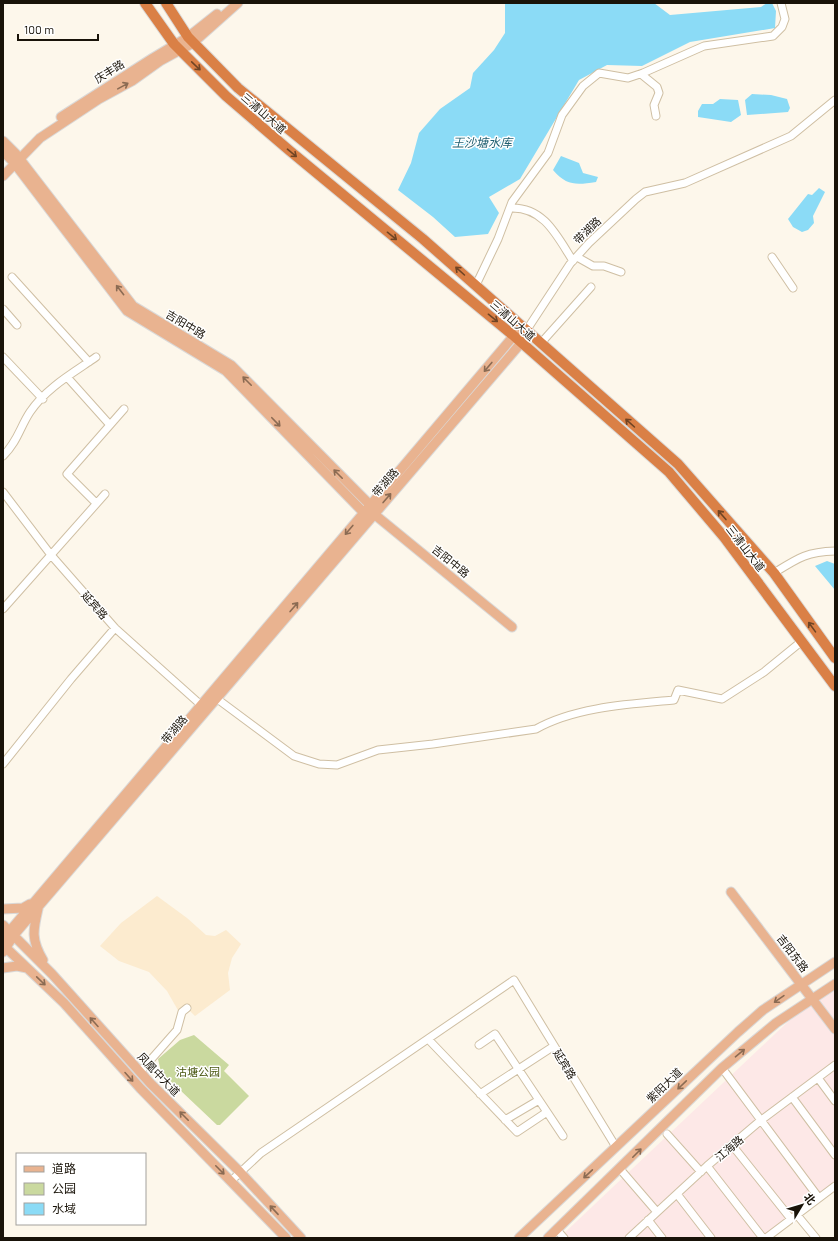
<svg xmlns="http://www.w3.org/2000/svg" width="838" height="1241" font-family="Barlow,'Noto Sans SC',sans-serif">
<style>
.commercial{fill:#fde8e7}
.built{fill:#fcebcf}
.green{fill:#cad99f}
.water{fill:#8bdbf6}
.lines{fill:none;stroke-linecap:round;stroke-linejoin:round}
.minor-casing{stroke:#cfbfa3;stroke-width:9}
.major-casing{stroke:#dad9d8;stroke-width:11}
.highway-casing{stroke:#dad9d8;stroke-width:12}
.minor{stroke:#fff;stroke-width:7}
.major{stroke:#e9b390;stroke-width:9}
.highway{stroke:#da8046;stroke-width:10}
.oneway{stroke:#704424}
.oneway2{stroke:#8b6b53}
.labels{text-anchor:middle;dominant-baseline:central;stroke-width:3;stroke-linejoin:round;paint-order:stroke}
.street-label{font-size:11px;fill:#191309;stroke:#fff}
.park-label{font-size:11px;fill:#495710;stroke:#fff}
.water-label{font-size:12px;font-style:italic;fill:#1f5f71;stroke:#fff}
</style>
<rect width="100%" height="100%" fill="#fdf7eb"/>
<path class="commercial" d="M835 989V1186L766 1238H559L812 999Z"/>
<path class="built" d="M157 896 187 918 206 935 215 936 226 930 241 944 232 958 228 973 230 990 195 1016 184 1005 179 1012 167 991 149 972 119 961 100 946 121 923Z"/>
<path class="green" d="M194 1035 229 1065 224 1071 249 1096 220 1125H217L161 1072 158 1059 180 1040Z"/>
<path class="water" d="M505 3H654L670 15 761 7 767 3H772L776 11 775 28 690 42 642 66 607 65 579 80 520 179 489 197 499 213 488 234 455 237 433 217 398 190 411 163 419 133 440 109 470 88 473 73 494 50 505 33Z
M752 94 771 95 787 99 790 108 788 112 747 115 745 100Z
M720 99 738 100 741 115 731 122 698 117V111L702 104H713Z
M561 156 579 163 583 173 598 177 596 182C576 185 567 186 553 170Z
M819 188 825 192 813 216 814 223 808 230 802 232 793 227 788 219 808 194 812 195Z
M827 561 835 564V590L815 566Z"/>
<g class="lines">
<g class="minor-casing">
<path id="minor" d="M641 74 657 87 659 93 654 105 656 116
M511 208C544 207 557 236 573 261
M577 257 593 266H604L621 272
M772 257 793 288
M12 277 89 362
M476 285 498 239 512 202 548 153 562 115 583 86 599 73 628 78 643 73 704 46 773 36 782 27 785 19 781 3
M3 309 17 325
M526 331 570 264 589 243 636 199 645 192 685 183 791 136 835 100
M541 343 591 287
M3 357 43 399
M67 377 110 425
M3 456C18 441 20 427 30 412 46 388 73 373 96 357
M3 492 51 555 115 628 201 705
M96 503 67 474 124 409
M774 573C798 558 806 552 835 551
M3 609 105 494
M216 698 294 756 319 764 337 765 378 750 433 744 536 729C575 707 630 704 674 700L678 690 722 699 764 672 802 641
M3 764 71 679 115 628
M428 1039 517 1132 547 1112 563 1136
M479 1045 495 1034 547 1112
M722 1068 819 1198
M140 1072 177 1030 182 1012 187 1008
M818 1078 835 1101
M480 1094 554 1046
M792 1097 835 1155
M505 1120 539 1100
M667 1134 701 1172
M732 1145 791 1219
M707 1166 763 1238
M620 1169 657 1212
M231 1181 261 1153 514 980 616 1147
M677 1194 711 1238
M797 1215 816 1238
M648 1220 662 1238
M557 1230 564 1238
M629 1238 707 1166 760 1121 835 1065
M766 1238 835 1186"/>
</g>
<g class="major-casing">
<path id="major" d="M61 117 153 58 188 37 217 14
M3 141 16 154 133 306 231 365 374 509
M3 151 15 164 127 311 226 371 367 516
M3 176 40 138 99 99 132 81 160 61 193 43 238 3
M374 514 512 627
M731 892 835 1029
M3 909 23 908 30 904
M38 909C33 930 31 940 43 960
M3 925 52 974 150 1083 240 1172 301 1238
M3 939 522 326
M3 945 64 1003 141 1089 286 1238
M3 952 14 935 521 343 526 331
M3 968 17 966 27 968
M519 1238 738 1032 763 1010 835 962
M548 1238 722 1068 776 1023 835 984"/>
</g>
<g class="highway-casing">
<path id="highway" d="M145 3 174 44 226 96 290 151 514 336 669 472 724 537 835 686
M166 3 188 37 238 88 423 239 678 464 774 573 835 658"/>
</g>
<use href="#minor" class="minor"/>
<use href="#major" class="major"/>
<use href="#highway" class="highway"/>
</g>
<defs><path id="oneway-shaft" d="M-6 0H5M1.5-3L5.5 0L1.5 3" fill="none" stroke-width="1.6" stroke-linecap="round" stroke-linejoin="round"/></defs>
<g class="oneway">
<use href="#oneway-shaft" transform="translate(196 66) rotate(44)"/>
<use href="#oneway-shaft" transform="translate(292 153) rotate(40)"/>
<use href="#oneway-shaft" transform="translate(392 236) rotate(39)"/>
<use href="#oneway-shaft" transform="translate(460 271) rotate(-138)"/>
<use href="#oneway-shaft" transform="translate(493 318) rotate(39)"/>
<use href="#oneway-shaft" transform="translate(630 423) rotate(-138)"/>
<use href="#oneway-shaft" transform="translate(722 515) rotate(-131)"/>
<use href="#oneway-shaft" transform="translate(812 627) rotate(-126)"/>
</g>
<g class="oneway2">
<use href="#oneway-shaft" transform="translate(123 86) rotate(-29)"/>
<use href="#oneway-shaft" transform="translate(120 290) rotate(-128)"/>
<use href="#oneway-shaft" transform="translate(488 367) rotate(130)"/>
<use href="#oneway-shaft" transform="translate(247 381) rotate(-135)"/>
<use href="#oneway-shaft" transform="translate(276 422) rotate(46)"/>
<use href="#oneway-shaft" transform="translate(338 474) rotate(-135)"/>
<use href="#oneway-shaft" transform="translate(387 498) rotate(-49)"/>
<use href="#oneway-shaft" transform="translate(349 530) rotate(130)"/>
<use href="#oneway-shaft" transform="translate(294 607) rotate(-49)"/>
<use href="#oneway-shaft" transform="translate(41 981) rotate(44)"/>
<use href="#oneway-shaft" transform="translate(779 999) rotate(145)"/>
<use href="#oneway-shaft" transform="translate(94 1022) rotate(-132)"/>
<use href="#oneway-shaft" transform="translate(740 1053) rotate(-40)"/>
<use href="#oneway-shaft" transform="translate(129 1077) rotate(48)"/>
<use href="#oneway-shaft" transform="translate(682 1085) rotate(136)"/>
<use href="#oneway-shaft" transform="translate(184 1116) rotate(-135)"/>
<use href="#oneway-shaft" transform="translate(637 1153) rotate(-45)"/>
<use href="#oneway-shaft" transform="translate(220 1170) rotate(45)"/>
<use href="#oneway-shaft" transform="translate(588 1174) rotate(137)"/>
<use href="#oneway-shaft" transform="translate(274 1210) rotate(-133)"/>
</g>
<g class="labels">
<g class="street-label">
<text transform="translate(109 71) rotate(-32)">庆丰路</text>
<text transform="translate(264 113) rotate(41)">三清山大道</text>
<text transform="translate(587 230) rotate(-44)">带湖路</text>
<text transform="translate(513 320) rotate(41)">三清山大道</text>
<text transform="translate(186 324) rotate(31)">吉阳中路</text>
<text transform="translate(385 482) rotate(-49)">带湖路</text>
<text transform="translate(746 548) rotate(52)">三清山大道</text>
<text transform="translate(451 561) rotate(39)">吉阳中路</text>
<text transform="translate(95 605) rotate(49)">延宾路</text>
<text transform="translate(174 729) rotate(-50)">带湖路</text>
<text transform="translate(793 953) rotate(53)">吉阳东路</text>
<text transform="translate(565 1064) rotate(59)">延宾路</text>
<text transform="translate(159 1074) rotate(46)">凤凰中大道</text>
<text transform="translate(664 1085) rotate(-44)">紫阳大道</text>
<text transform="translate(729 1148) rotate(-40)">江海路</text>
</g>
<g class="park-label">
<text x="198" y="1071">沽塘公园</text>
</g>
<g class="water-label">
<text x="482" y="142">王沙塘水库</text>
</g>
</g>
<rect width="838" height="1241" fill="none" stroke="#191309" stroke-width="8"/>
<rect x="16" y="1153" width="130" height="72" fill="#ffffff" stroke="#a3a19d"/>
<rect x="24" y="1166" width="20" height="6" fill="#e9b390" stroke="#a3a19d"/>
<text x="52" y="1173" font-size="12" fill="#191309">道路</text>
<rect x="24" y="1183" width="20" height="12" fill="#cad99f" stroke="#a3a19d"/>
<text x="52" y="1193" font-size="12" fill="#191309">公园</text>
<rect x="24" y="1203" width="20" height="12" fill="#8bdbf6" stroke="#a3a19d"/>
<text x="52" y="1213" font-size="12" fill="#191309">水域</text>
<g transform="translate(802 1205) rotate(52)" stroke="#ffffff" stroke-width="3" paint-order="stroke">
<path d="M0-3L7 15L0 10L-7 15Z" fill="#191309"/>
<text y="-6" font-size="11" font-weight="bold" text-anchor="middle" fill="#191309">北</text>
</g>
<path d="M18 34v6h80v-6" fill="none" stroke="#191309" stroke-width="2"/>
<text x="24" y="34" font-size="12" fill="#191309" stroke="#ffffff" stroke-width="3" paint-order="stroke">100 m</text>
</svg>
